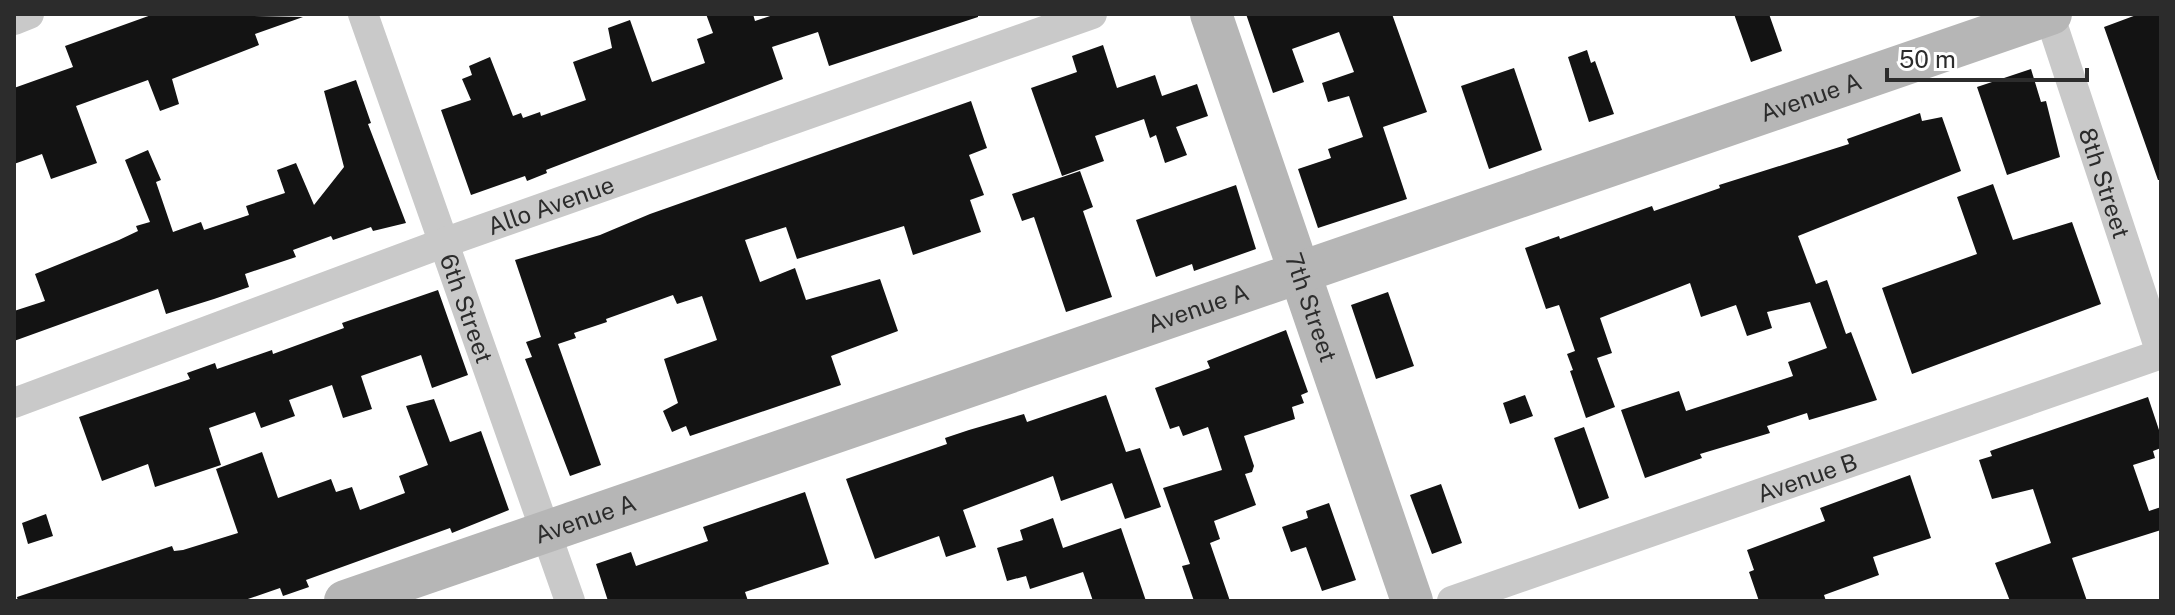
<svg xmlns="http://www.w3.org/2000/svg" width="2175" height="615" font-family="'Public Sans',sans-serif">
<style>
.building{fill:#131313}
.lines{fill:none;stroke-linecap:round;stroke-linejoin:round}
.street{stroke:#c9c9c9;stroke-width:30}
.secondary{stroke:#b6b6b6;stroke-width:42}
.labels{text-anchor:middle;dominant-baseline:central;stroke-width:8;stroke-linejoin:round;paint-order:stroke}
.street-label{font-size:24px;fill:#2c2c2c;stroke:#fff}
</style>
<rect width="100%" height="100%" fill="#fff"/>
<path class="building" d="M154 14 303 17 255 34 259 45 172 79 179 104 160 111 148 80 76 106 97 163 51 179 42 154 14 164V88L73 67 65 46Z
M706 14H753L755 21 776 14H978V17L829 66 818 32 772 47 783 79 546 170 547 173 527 181 525 176 471 195 441 110 471 100 462 79 472 75 469 66 490 57 513 116 521 113 523 118 540 112 541 116 586 100 573 62 612 48 608 28 630 20 652 82 705 63 697 39 713 33Z
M1246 14H1392L1427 112 1383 127 1407 199 1318 228 1298 169 1331 158 1328 149 1363 137 1349 96 1328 102 1322 83 1354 72 1339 32 1292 49 1304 82 1273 93Z
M1734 14H1769L1782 51 1751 62Z
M2139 14H2161V180H2158L2104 27Z
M1103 45 1117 88 1155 75 1162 96 1197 84 1208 116 1176 127 1187 155 1165 163 1156 135 1150 138 1144 119 1095 136 1104 161 1062 176 1031 88 1077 72 1072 56Z
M1587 50 1591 63 1595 61 1614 114 1589 122 1568 57Z
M1514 68 1542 150 1489 169 1461 86Z
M2031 69 2041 102 2046 101 2060 157 2007 175 1977 87Z
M356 80 371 123 368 124 406 223 373 231 371 227 333 240 331 236 293 250 296 257 245 274 249 287 214 299 166 314 158 289 14 341V311L45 301 35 274 119 240 138 231 136 226 150 222 125 160 148 150 161 180 156 182 173 232 201 222 204 230 249 215 246 206 285 193 277 170 296 163 314 205 344 167 324 91Z
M971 101 987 148 969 155 984 195 970 200 981 232 913 255 904 226 797 259 786 227 745 240 760 282 795 268 806 300 880 279 898 331 831 356 841 385 690 436 686 426 672 432 663 411 678 403 664 359 717 340 702 296 677 304 673 295 606 319 607 322 574 333 576 338 558 344 601 465 570 476 525 359 532 357 526 342 541 337 515 260 600 235 650 214Z
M1920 113 1922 121 1942 117 1961 171 1798 236 1816 284 1827 280 1846 334 1851 332 1877 400 1809 420 1807 413 1767 426 1770 433 1700 454 1702 458 1645 478 1621 410 1679 391 1686 411 1793 376 1788 362 1827 348 1810 302 1767 312 1772 328 1747 336 1736 305 1701 317 1690 283 1600 318 1612 353 1597 358 1615 407 1586 418 1570 371 1573 370 1567 354 1575 351 1559 305 1546 309 1525 248 1559 236 1560 239 1652 206 1654 211 1720 188 1719 185 1849 144 1847 139Z
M1080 171 1093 207 1083 211 1112 297 1066 312 1034 217 1022 221 1012 194Z
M1993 184 2013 240 2072 222 2101 304 1912 374 1882 288 1977 254 1957 197Z
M1236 185 1256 249 1194 271 1192 264 1156 277 1136 220Z
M438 290 468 375 432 388 421 355 361 376 372 409 343 418 332 385 289 400 295 416 261 428 255 412 209 428 221 465 155 487 148 464 102 481 79 417 190 379 187 373 215 363 217 369 272 350 273 354 344 328 342 323Z
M1388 292 1414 366 1376 379 1351 305Z
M1286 330 1308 392 1301 395 1304 403 1292 407 1295 419 1244 436 1254 466 1252 472 1245 474 1256 505 1214 521 1220 539 1210 543 1230 601H1194L1182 566 1190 564 1163 488 1222 470 1208 427 1183 436 1179 426 1170 429 1155 388 1210 368 1207 361Z
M1106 395 1126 452 1140 448 1161 507 1125 519 1112 483 1061 501 1053 476 963 510 976 547 946 557 939 536 875 559 846 479 947 444 945 438 969 430 1024 414 1027 422Z
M1525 395 1533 416 1510 424 1503 403Z
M2148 397 2161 436V448L2153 451 2155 458 2133 465 2149 511 2161 507V530L2072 558 2087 601H2010L1995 563 2051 543 2033 489 1992 499 1979 460 1992 456 1990 451Z
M434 399 450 442 481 431 509 510 452 533 450 528 306 580 309 587 283 596 280 588 242 601H18L17 597 172 546 174 551 183 550 238 533 216 469 262 452 278 498 331 479 336 492 352 487 360 510 405 493 399 476 428 465 406 406Z
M1584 427 1609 498 1579 509 1554 438Z
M1910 475 1931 538 1873 557 1879 575 1824 595 1826 601H1759L1749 572 1754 570 1747 550 1825 521 1820 508Z
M1441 484 1462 543 1432 554 1410 495Z
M805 492 829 564 745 592 748 601H608L596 564 631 552 636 566 708 541 703 527Z
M1329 503 1356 580 1322 591 1306 547 1291 552 1282 527 1308 518 1306 511Z
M46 514 53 536 28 544 22 523Z
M1053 518 1063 548 1121 528 1146 601H1093L1083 572 1030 589 1026 576 1007 581 997 548 1023 540 1020 530Z"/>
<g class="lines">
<g class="street">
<path id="s1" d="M363 14 570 601"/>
<path id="s2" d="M2049 14 2161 353"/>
<path d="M14 20 29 14"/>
<path id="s3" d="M14 403 443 243 1092 14"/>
<path id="s4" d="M1452 601 2161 354"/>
</g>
<g class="secondary">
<path id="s5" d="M1211 14 1412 601"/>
<path id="s6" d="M345 601 2051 14"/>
</g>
</g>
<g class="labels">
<g class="street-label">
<text stroke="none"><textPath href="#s6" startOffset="1550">Avenue A</textPath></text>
<text stroke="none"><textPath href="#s2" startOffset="178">8th Street</textPath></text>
<text stroke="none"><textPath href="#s3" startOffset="572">Allo Avenue</textPath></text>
<text stroke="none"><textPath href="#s1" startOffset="312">6th Street</textPath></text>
<text stroke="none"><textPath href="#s5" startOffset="310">7th Street</textPath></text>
<text stroke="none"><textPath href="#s6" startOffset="902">Avenue A</textPath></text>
<text stroke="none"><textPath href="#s4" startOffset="376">Avenue B</textPath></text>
<text stroke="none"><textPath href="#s6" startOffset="254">Avenue A</textPath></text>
</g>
</g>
<rect width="2175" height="615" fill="none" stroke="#2c2c2c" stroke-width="32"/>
<path d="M1887 68v12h200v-12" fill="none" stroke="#2c2c2c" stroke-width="4"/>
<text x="1899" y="68" font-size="24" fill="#2c2c2c" stroke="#ffffff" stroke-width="6" paint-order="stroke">50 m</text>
</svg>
